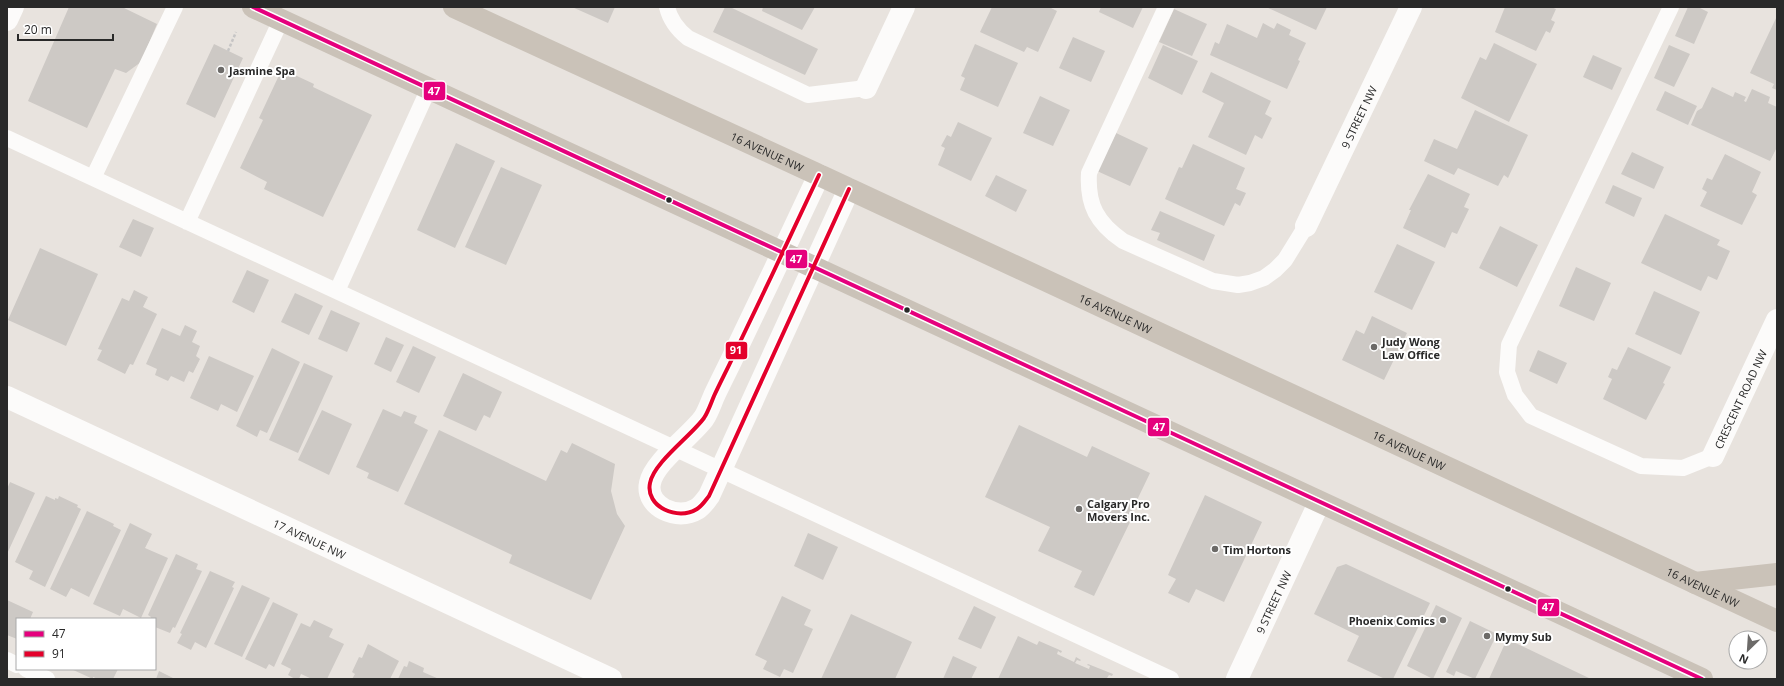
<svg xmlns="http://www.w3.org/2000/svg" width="1784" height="686" font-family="'Open Sans',sans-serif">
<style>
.building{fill:#cdc9c5}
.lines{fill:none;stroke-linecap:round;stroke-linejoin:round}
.path{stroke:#c6c5c5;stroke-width:2.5;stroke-dasharray:3 2;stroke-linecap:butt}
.service{stroke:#fcfbfa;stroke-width:16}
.minor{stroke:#fcfbfa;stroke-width:22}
.trunk{stroke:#cac2b8;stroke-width:22}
.bus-1-casing{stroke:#fff;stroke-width:7}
.bus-2-casing{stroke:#fff;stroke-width:7}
.bus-1{stroke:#e5007d;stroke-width:4}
.bus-2{stroke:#e4002b;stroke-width:4}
.poi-dot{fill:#6c6a68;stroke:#fff;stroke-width:1.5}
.bus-dot{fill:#292929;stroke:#fff;stroke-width:1.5}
.labels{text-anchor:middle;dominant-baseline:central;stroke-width:4;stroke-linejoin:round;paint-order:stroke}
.poi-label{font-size:11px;font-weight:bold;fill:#292929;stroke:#fff;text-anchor:start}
.street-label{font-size:11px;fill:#292929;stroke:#fff}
.line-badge{stroke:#fff;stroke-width:1.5}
.badge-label{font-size:11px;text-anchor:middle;font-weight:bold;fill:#fff}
</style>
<rect width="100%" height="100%" fill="#e8e3de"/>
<path class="building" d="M69 7H122L157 24 141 62 126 73 115 69 87 128 28 101Z
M572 7H615L608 23Z
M725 7H730L818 49 805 75 713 32Z
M763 7H815L802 30 762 11Z
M992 7H1049L1057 11 1038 52 1027 47 1024 52 980 32Z
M1101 7H1143L1133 28 1099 12Z
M1266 7H1327L1316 30Z
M1505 7H1551L1556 9 1551 20 1555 22 1550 33 1546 31 1536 51 1495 32Z
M1688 7H1698L1708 12 1694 44 1675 36Z
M1174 9 1207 24 1192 56 1159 42Z
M1777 16V90L1772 88 1774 84 1750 73Z
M1263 23 1274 29 1277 23 1291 30 1289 35 1306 43 1298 60 1300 61 1287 89 1210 55 1215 42 1219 44 1227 24 1257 38Z
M1073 37 1105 51 1091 82 1059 68Z
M1494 43 1537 64 1509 122 1461 98 1480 57 1486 60Z
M214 44 243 58 215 118 186 104Z
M975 44 1018 63 998 107 960 90 965 78 961 76Z
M1163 45 1198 61 1182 95 1148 78Z
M1669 45 1690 54 1674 87 1654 78Z
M1593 55 1622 68 1612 90 1583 77Z
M282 69 314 84 313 87 372 115 323 217 264 189 267 182 240 168 263 120 259 118Z
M1211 72 1271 101 1265 114 1272 118 1262 139 1255 135 1246 155 1208 137 1224 103 1202 92Z
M1712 87 1733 97 1735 92 1746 97 1744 101 1746 102 1752 89 1770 97 1768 103 1777 107V147L1770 161 1691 125 1697 111 1702 108Z
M1665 91 1697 106 1688 125 1656 110Z
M1040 96 1070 110 1053 146 1023 133Z
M1475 110 1528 135 1508 178 1504 175 1498 186 1458 168 1454 175 1424 161 1434 139 1457 149Z
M958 122 992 138 971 181 938 165 945 148 941 146 947 135 951 137Z
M1116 133 1148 148 1130 186 1097 171Z
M456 143 495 161 455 248 417 230Z
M1193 144 1245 168 1236 189 1246 193 1240 206 1235 203 1224 226 1165 199 1179 167 1182 168Z
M1632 152 1664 167 1654 189 1621 174Z
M1725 154 1761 172 1752 192 1757 195 1742 225 1700 206 1707 192 1702 189 1707 178 1712 180Z
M501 167 542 185 506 265 465 247Z
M1428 174 1470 194 1464 207 1469 209 1457 234 1452 232 1445 248 1403 228 1411 210H1409Z
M996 175 1027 190 1016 212 985 196Z
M1613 185 1642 198 1634 217 1605 203Z
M1160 211 1215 235 1204 261 1157 240 1160 233 1151 230Z
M1665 214 1720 240 1717 245 1730 251 1717 280 1708 276 1701 291 1641 263Z
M133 219 154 228 141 257 119 247Z
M1500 226 1538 245 1517 287 1479 268Z
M1397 244 1435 262 1412 310 1374 292Z
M40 248 98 274 66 346 8 320Z
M1576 267 1611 283 1594 321 1559 306Z
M247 270 269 280 254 313 232 302Z
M134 290 148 297 143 307 157 314 133 365 130 364 125 374 97 360 102 350 98 349 122 298 129 301Z
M1654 291 1700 312 1681 355 1635 334Z
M295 293 323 306 309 335 281 322Z
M331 310 360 323 347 352 318 339Z
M1372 316 1407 333 1384 380 1342 360 1356 330 1364 334Z
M185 325 197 331 192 342 200 346 196 356 200 359 193 373 189 371 184 382 171 376 168 381 155 375 157 369 146 364 162 328 180 336Z
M386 337 404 345 391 372 374 364Z
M413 346 436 357 419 393 396 382Z
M1628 347 1671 367 1663 383 1665 384 1646 420 1603 399 1612 379 1608 377 1612 368 1617 370Z
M272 348 300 362 267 433 260 430 257 437 236 426Z
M1538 350 1567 363 1557 384 1529 371Z
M209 356 254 376 237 412 221 404 218 411 190 398Z
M304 363 333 376 298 453 269 440Z
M463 373 502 392 490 418 484 415 476 431 443 416Z
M383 409 401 417 404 411 417 416 414 423 428 430 398 492 367 478 369 473 356 467Z
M322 410 352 424 329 475 298 460Z
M1019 425 1087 457 1092 446 1150 473 1128 519 1131 520 1094 596 1074 587 1082 571 1038 551 1050 527 985 497Z
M439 430 546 481 561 450 567 453 572 443 615 464 611 491 617 514 625 526 591 600 509 563 512 555 404 504Z
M10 482 35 493 7 554V489Z
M1205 495 1262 522 1224 602 1196 589 1189 603 1168 593 1176 579 1168 575Z
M46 496 55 500V498L58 499 59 496 78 505 77 507 81 509 45 587 29 579 33 571 15 562Z
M87 511 114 524 113 526 121 530 89 597 71 588 66 597 50 589Z
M130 523 152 534 145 548 168 558 141 618 123 609 120 616 93 604Z
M808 533 838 547 823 580 794 566Z
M176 554 198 564 196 569 202 571 175 628 173 627 170 633 155 627V619H150L151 617 148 615Z
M1346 564 1430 603 1393 679H1385L1347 661 1359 636 1314 614 1337 567Z
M210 571 235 582 232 587 234 588 206 648 195 642 191 650 177 643 182 634 180 633Z
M242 585 270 598 242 657 214 644Z
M782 596 811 610 804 625 813 629 793 673 784 669 780 677 763 669 767 661 755 655Z
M7 600 33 612 30 619H17V639L7 635Z
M273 602 298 614 274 667 269 664 266 669 245 659Z
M1436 605 1462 618 1433 679 1407 666Z
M974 606 996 617 981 649 958 639Z
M851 614 912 642 895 679H821Z
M314 620 333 629 329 637 344 644 327 679H312L301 674 299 679H295L288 675 291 669 281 664 301 623 310 627Z
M1470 621 1497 634 1475 679 1456 671 1454 676 1446 672Z
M1018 636 1037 645 1039 641 1062 651 1061 653 1058 651 1057 654 1074 662 1076 657 1081 660 1080 661 1077 660 1075 663 1089 669 1090 666 1087 665 1088 664 1113 674 1112 676 1109 675 1107 678 1110 679H998Z
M1507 639 1591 679H1489Z
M368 644 399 661 390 679H352L355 674 352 672 359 657 362 658Z
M953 656 977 667 971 679H943Z
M409 661 424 668 423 672 439 679H398L404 666 407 667Z
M71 669H118L113 679H98L93 677V679Z
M159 671 175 679H156Z"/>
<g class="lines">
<path class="path" d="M228 51 236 32"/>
<path class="service" d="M667 7C670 20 678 30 688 38L808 95 866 88
M1166 7 1089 173C1087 205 1097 223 1123 241L1213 281 1238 285 1250 283 1264 278 1275 270 1285 260 1306 226
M1671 7 1509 345 1507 372 1515 395 1531 416 1641 466 1683 468 1713 456
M7 138 1171 679
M93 178 175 7
M187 222 281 20
M337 291 429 88
M7 660 17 665
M26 669 47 679"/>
<g class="minor">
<path d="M7 20 13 7"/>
<path d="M866 88 904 7"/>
<path d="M819 175C793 231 766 288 739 344 731 362 722 379 714 396 711 403 708 412 704 418 691 436 654 462 650 483 645 507 678 521 697 509 702 506 705 501 709 496L849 189"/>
<path id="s1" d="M1306 226 1411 7"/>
<path id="s2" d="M7 397 611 679"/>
<path id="s3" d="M1713 456 1777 320"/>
<path id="s4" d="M1237 679 1319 503"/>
</g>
<g class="trunk">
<path d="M253 7 1702 679"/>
<path id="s5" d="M454 7 819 175 1777 621"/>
<path d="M1695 583 1777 574"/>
</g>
<g class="bus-1-casing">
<path id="bus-1" d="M253 7 1702 679"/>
</g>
<g class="bus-2-casing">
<path id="bus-2" d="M819 175C793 231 766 288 739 344 731 362 722 379 714 396 711 403 708 412 704 418 691 436 654 462 650 483 645 507 678 521 697 509 702 506 705 501 709 496L849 189"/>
</g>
<use href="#bus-1" class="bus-1"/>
<use href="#bus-2" class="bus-2"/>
</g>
<g class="poi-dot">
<circle cx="221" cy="70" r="4"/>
<circle cx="1374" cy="347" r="4"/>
<circle cx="1079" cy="509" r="4"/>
<circle cx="1215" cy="549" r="4"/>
<circle cx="1443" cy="620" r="4"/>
<circle cx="1487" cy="636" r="4"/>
</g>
<g class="bus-dot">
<circle cx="669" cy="200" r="3.5"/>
<circle cx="907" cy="310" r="3.5"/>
<circle cx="1508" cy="589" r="3.5"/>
</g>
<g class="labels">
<g class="poi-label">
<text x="229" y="70">Jasmine Spa</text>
<text x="1382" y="341">Judy Wong<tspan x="1382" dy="13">Law Office</tspan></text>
<text x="1087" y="503">Calgary Pro<tspan x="1087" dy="13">Movers Inc.</tspan></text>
<text x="1223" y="549">Tim Hortons</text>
<text x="1435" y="620" text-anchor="end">Phoenix Comics</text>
<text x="1495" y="636">Mymy Sub</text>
</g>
<g class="street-label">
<text stroke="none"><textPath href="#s1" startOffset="121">9 STREET NW</textPath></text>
<text stroke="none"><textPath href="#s5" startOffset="345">16 AVENUE NW</textPath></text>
<text stroke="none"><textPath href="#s5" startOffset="729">16 AVENUE NW</textPath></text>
<text stroke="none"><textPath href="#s3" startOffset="63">CRESCENT ROAD NW</textPath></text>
<text stroke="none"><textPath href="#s5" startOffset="1053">16 AVENUE NW</textPath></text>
<text stroke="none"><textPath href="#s2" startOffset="334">17 AVENUE NW</textPath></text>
<text stroke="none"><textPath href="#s5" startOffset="1377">16 AVENUE NW</textPath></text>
<text stroke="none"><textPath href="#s4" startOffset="85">9 STREET NW</textPath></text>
</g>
</g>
<g class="line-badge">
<rect x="423" y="81" width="23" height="20" rx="4" fill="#e5007d"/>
<rect x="785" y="249" width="23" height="20" rx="4" fill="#e5007d"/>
<rect x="725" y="341" width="23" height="19" rx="4" fill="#e4002b"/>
<rect x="1147" y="417" width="23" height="20" rx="4" fill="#e5007d"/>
<rect x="1537" y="598" width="23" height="19" rx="4" fill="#e5007d"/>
</g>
<g class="badge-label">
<text x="434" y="95">47</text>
<text x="796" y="263">47</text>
<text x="736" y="354">91</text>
<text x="1159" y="431">47</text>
<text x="1548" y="611">47</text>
</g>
<rect width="1784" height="686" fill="none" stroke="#292929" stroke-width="16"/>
<rect x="16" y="618" width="140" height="52" fill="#ffffff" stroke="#a9a9a9"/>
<rect x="24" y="631" width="20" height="6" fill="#e5007d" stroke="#a9a9a9"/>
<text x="52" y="638" font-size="12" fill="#292929">47</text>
<rect x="24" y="651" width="20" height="6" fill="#e4002b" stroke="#a9a9a9"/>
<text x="52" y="658" font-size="12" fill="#292929">91</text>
<g transform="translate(1748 650) rotate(205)"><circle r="19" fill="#ffffff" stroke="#a9a9a9"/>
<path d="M0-3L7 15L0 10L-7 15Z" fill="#6c6a68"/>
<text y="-6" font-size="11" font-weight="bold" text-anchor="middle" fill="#292929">N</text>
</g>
<path d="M18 34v6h95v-6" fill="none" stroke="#292929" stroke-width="2"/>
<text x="24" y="34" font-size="12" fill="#292929" stroke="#ffffff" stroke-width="3" paint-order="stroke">20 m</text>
</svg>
